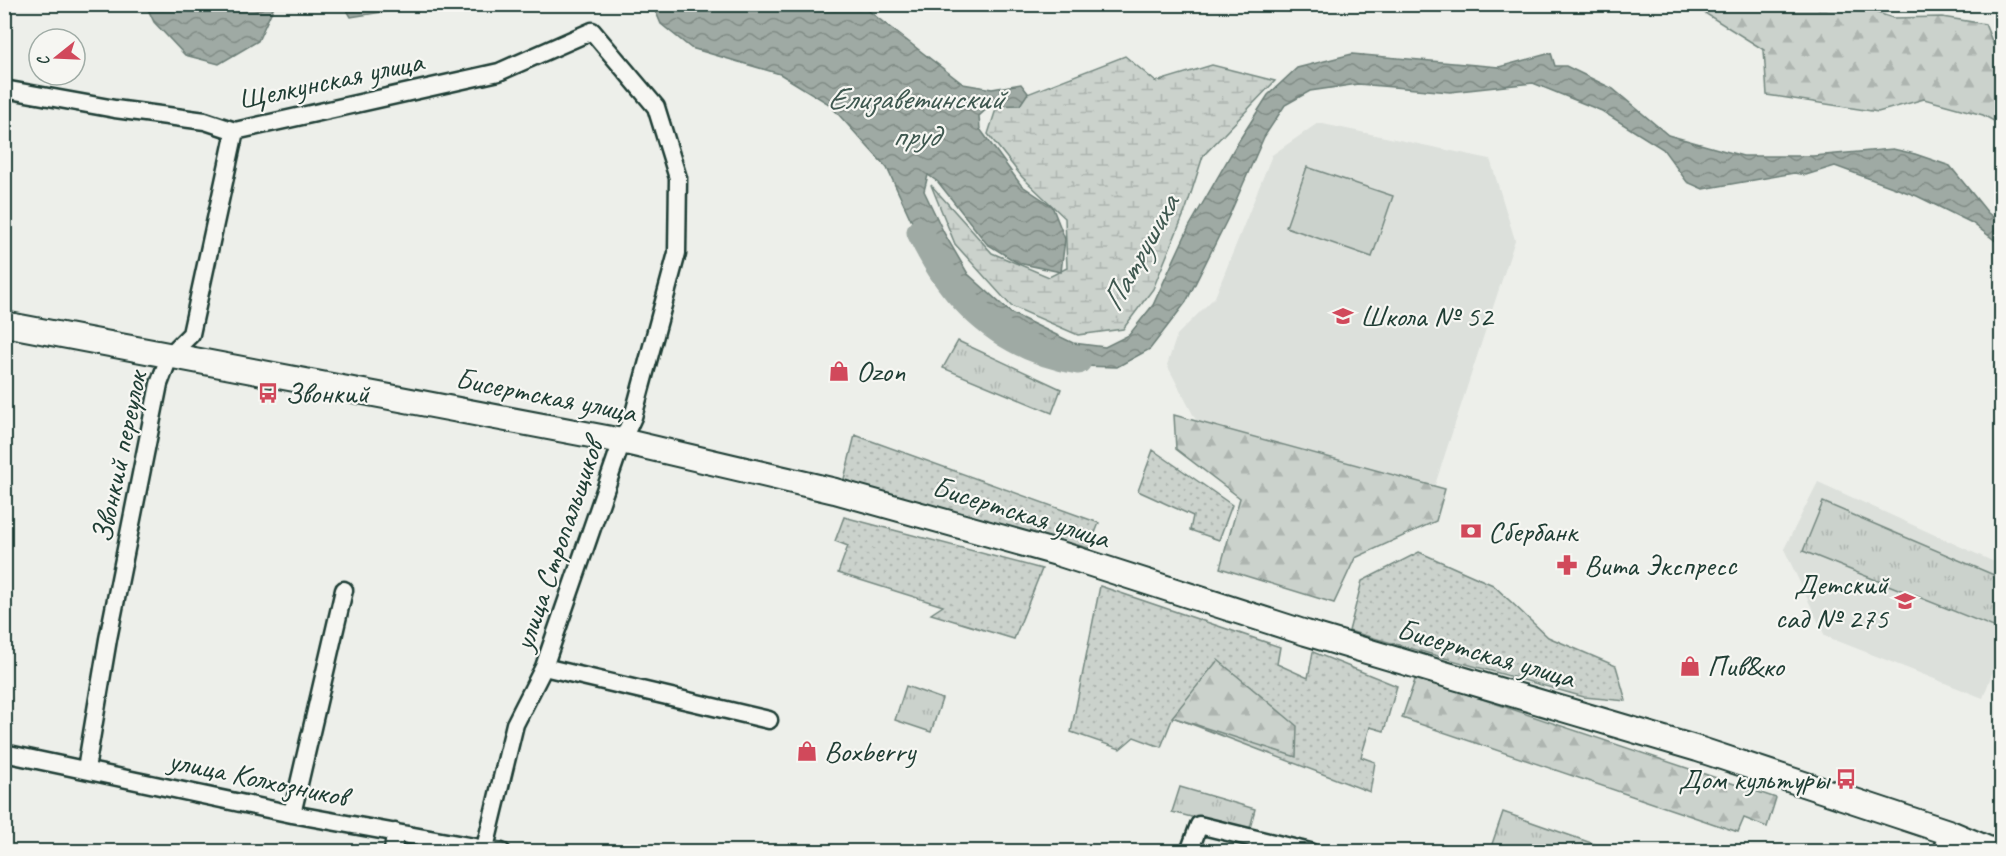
<svg xmlns="http://www.w3.org/2000/svg" width="2006" height="856" font-family="Caveat,sans-serif">
<style>
.built{fill:#dce0db}
.grass{fill:url(#grass-dots);stroke:#758880;stroke-width:1.5}
.forest{fill:url(#forest-firs);stroke:#758880;stroke-width:1.5}
.wetland{fill:url(#wetland-marsh);stroke:#758880;stroke-width:1.5}
.park{fill:url(#park-tufts);stroke:#758880;stroke-width:1.5}
.garden{fill:#cbd2cc;stroke:#758880;stroke-width:1.5}
.water{fill:url(#water-waves);stroke:#6c7e77;stroke-width:1.5}
.lines{fill:none;stroke-linecap:round;stroke-linejoin:round}
.river{stroke:#9faaa4;stroke-width:27}
.minor-casing{stroke:#1f3d34;stroke-width:21}
.secondary-casing{stroke:#1f3d34;stroke-width:28}
.minor{stroke:#f6f6f2;stroke-width:16}
.secondary{stroke:#f6f6f2;stroke-width:24}
.labels{text-anchor:middle;dominant-baseline:central;stroke-width:4.5;stroke-linejoin:round;paint-order:stroke}
.street-label{font-size:30px;fill:#1f3d34;stroke:#f6f6f2}
.poi-label{font-size:30px;fill:#1f3d34;stroke:#f6f6f2;text-anchor:start}
.water-label{font-size:32px;font-style:italic;fill:#3f5850;stroke:#f6f6f2}
</style>
<defs>
<pattern id="grass-dots" width="8" height="8" patternUnits="userSpaceOnUse" patternTransform="scale(1.5)"><rect width="8" height="8" fill="#cbd2cc"/><path d="M2 2h.1M6 6h.1" fill="none" stroke="#aeb5b0" stroke-width="1.8" stroke-linecap="round"/></pattern>
<pattern id="forest-firs" width="22" height="20" patternUnits="userSpaceOnUse" patternTransform="scale(1.5)"><rect width="22" height="20" fill="#cbd2cc"/><path d="M5 1l3.5 6h-7zM16 11l3.5 6h-7z" fill="#aeb5b0"/></pattern>
<pattern id="wetland-marsh" width="20" height="14" patternUnits="userSpaceOnUse" patternTransform="scale(1.5)"><rect width="20" height="14" fill="#cbd2cc"/><path d="M1 5h8M5 5V1M11 12h8M15 12V8" fill="none" stroke="#aeb5b0"/></pattern>
<pattern id="park-tufts" width="24" height="20" patternUnits="userSpaceOnUse" patternTransform="scale(1.5)"><rect width="24" height="20" fill="#cbd2cc"/><path d="M3 7l-1-3M5 7V3M7 7l1-3M15 17l-1-3M17 17v-4M19 17l1-3" fill="none" stroke="#aeb5b0"/></pattern>
<pattern id="water-waves" width="16" height="10" patternUnits="userSpaceOnUse" patternTransform="scale(1.5)"><rect width="16" height="10" fill="#9faaa4"/><path d="M0 5q4-4 8 0t8 0" fill="none" stroke="#818c86"/></pattern>
</defs>
<rect width="100%" height="100%" fill="#edefea"/>
<filter id="ink" filterUnits="userSpaceOnUse"><feTurbulence type="fractalNoise" baseFrequency=".0167" numOctaves="2"/><feDisplacementMap in="SourceGraphic" scale="12" xChannelSelector="R" yChannelSelector="G"/><feConvolveMatrix kernelMatrix="1 2 1 2 8 2 1 2 1" color-interpolation-filters="sRGB"/></filter>
<g filter="url(#ink)">
<path class="built" d="M1318 123 1490 159 1515 240 1434 488 1208 443 1167 365 1177 335 1215 297 1272 155Z
M1818 482 2001 565V650L1983 698 1825 636 1784 549Z"/>
<path class="grass" d="M855 435 1099 523 1089 548 843 483Z
M1153 450 1232 505 1219 540 1190 530 1193 516 1138 491Z
M844 517 1042 569 1014 639 931 614 943 606 838 573 848 546 835 541Z
M1419 552 1493 585 1548 637 1616 666 1626 701 1584 697 1349 631 1362 581Z
M1100 586 1280 647 1277 664 1308 678 1313 652 1397 686 1384 731 1370 727 1361 757 1375 762 1370 792 1173 717 1161 747 1134 737 1120 749 1071 732Z"/>
<path class="forest" d="M1692 5H1853L1893 18 1942 17 1985 24 1994 46 2001 42V125L1983 115 1924 99 1878 112 1767 95 1764 50Z
M1174 415 1445 489 1436 521 1355 558 1334 603 1220 568 1240 498 1176 449Z
M1218 660 1297 726 1296 757 1172 717Z
M1416 677 1776 798 1767 827 1744 818 1738 832 1402 718Z"/>
<path class="wetland" d="M1125 56 1156 82 1212 65 1275 81 1203 156 1186 209 1153 289 1123 329 1078 335 1011 306 955 244 931 185 992 253 1049 277 1067 268 1065 218 1022 177 988 134 997 106Z"/>
<path class="park" d="M958 341 1061 389 1052 413 943 368Z
M1823 502 2001 578V630L1803 551Z
M906 686 942 699 931 732 895 720Z
M1180 787 1255 809 1249 832 1172 812Z
M1503 812 1614 851H1504L1491 847Z"/>
<path class="garden" d="M1307 167 1393 196 1372 257 1286 227Z"/>
<path class="water" d="M275 4 258 41 219 64 185 55 154 22 146 5Z
M344 5H426L351 17Z
M653 5H861L963 84 992 89 1021 84 1028 93 1020 105 990 106 979 116 980 129 1021 185 1052 206 1065 239 1061 272 1018 263 987 244 938 182 928 175 924 191 944 233 968 274 1011 313 1073 343 1105 347 1129 335 1153 305 1189 227 1238 142 1268 95 1297 68 1352 54 1499 67 1551 53 1555 66H1566L1613 89 1668 135 1743 156H1813L1893 149 1915 154 1950 166 1988 213 2001 223V245L1972 223 1917 196 1835 166 1806 175 1794 173 1703 189 1687 182 1663 149 1602 111 1533 83 1450 92 1358 84 1310 91 1285 105 1264 137 1229 216 1186 302 1150 349 1117 367 1080 366 1015 341 987 322 957 291 911 220 887 168 829 104 780 74 691 48 661 24Z"/>
<g class="lines">
<path class="river" d="M920 232C952 300 1002 348 1078 361"/>
<g class="minor-casing">
<path id="minor" d="M4 89 115 109 205 121 235 131 499 72 592 31 656 107 678 178 677 253 633 417 622 441 544 667 515 724 485 848
M544 667 769 720
M4 753 292 814 502 852
M86 769 108 639 159 384 170 355 191 334 235 131
M292 814 344 590
M393 852 395 832
M1189 852 1199 825 1310 852
M1941 852 1948 832"/>
</g>
<g class="secondary-casing">
<path id="secondary" d="M4 324 622 441 835 491 1057 553 1306 633 1698 749 1948 832 1995 852"/>
</g>
<use href="#minor" class="minor"/>
<use href="#secondary" class="secondary"/>
</g>
</g>
<defs>
<g id="school-bare" transform="scale(1.62)"><path d="M0-5L7-2L0 1L-7-2ZM-4 1L0 2.5L4 1V4Q0 6-4 4Z" fill="#d1495b" stroke="#f6f6f2" stroke-width="2.5" paint-order="stroke"/></g>
<g id="shop-bare" transform="scale(1.62)"><path d="M-5-2.5h2.3a2.7 3.5 0 0 1 5.4 0H5L5.5 6h-11ZM-1.5-2.5h3a1.5 2.3 0 0 0-3 0Z" fill="#d1495b" stroke="#f6f6f2" stroke-width="2.5" paint-order="stroke"/></g>
<g id="bus-bare" transform="scale(1.62)"><path d="M-5-6H5V4H4V6H2V4H-2V6H-4V4H-5ZM-3.5-4V0h7V-4ZM-3.5 1.2v1.5H-2V1.2ZM2 1.2v1.5H3.5V1.2Z" fill="#d1495b" stroke="#f6f6f2" stroke-width="2.5" paint-order="stroke"/></g>
<g id="bank-bare" transform="scale(1.62)"><path d="M-6-4H6V4H-6ZM0-2.3a2.3 2.3 0 1 0 0 4.6a2.3 2.3 0 1 0 0-4.6Z" fill="#d1495b" stroke="#f6f6f2" stroke-width="2.5" paint-order="stroke"/></g>
<g id="pharmacy-bare" transform="scale(1.62)"><path d="M-2-6h4v4h4v4h-4v4h-4v-4h-4v-4h4Z" fill="#d1495b" stroke="#f6f6f2" stroke-width="2.5" paint-order="stroke"/></g>
</defs>
<g fill-rule="evenodd">
<use href="#school-bare" x="1343" y="316"/>
<use href="#shop-bare" x="839" y="371"/>
<use href="#bus-bare" x="268" y="393"/>
<use href="#bank-bare" x="1471" y="531"/>
<use href="#pharmacy-bare" x="1567" y="565"/>
<use href="#school-bare" x="1905" y="601"/>
<use href="#shop-bare" x="1690" y="666"/>
<use href="#shop-bare" x="807" y="751"/>
<use href="#bus-bare" x="1846" y="779"/>
</g>
<g class="labels">
<g class="street-label">
<text transform="translate(331 80) rotate(-12)">Щелкунская улица</text>
<text transform="translate(546 395) rotate(11)">Бисертская улица</text>
<text transform="translate(119 457) rotate(-78)">Звонкий переулок</text>
<text transform="translate(1021 512) rotate(17)">Бисертская улица</text>
<text transform="translate(558 545) rotate(-71)">улица Стропальщиков</text>
<text transform="translate(1486 653) rotate(16)">Бисертская улица</text>
<text transform="translate(258 778) rotate(12)">улица Колхозников</text>
</g>
<g class="poi-label">
<text x="1360" y="316">Школа № 52</text>
<text x="856" y="371">Ozon</text>
<text x="285" y="393">Звонкий</text>
<text x="1488" y="531">Сбербанк</text>
<text x="1584" y="565">Вита Экспресс</text>
<text x="1888" y="584" text-anchor="end">Детский<tspan x="1888" dy="34">сад № 275</tspan></text>
<text x="1707" y="666">Пив&amp;ко</text>
<text x="824" y="751">Boxberry</text>
<text x="1829" y="779" text-anchor="end">Дом культуры</text>
</g>
<g class="water-label">
<text x="915" y="98">Елизаветинский<tspan x="915" dy="37">пруд</tspan></text>
<text transform="translate(1140 253) rotate(-61)">Патрушиха</text>
</g>
</g>
<rect width="2006" height="856" fill="none" stroke="#f6f6f2" stroke-width="24"/>
<rect x="12" y="12" width="1982" height="832" fill="none" stroke="#1f3d34" stroke-width="2" filter="url(#ink)"/>
<g transform="translate(57 57) rotate(252)"><circle r="28" fill="#f6f6f2" stroke="#a0aca6" stroke-width="1.5"/>
<path d="M0-4.5L10 22L0 15L-10 22Z" fill="#d1495b"/>
<text y="-9" font-size="16" font-weight="bold" text-anchor="middle" fill="#1f3d34">С</text>
</g>
</svg>
